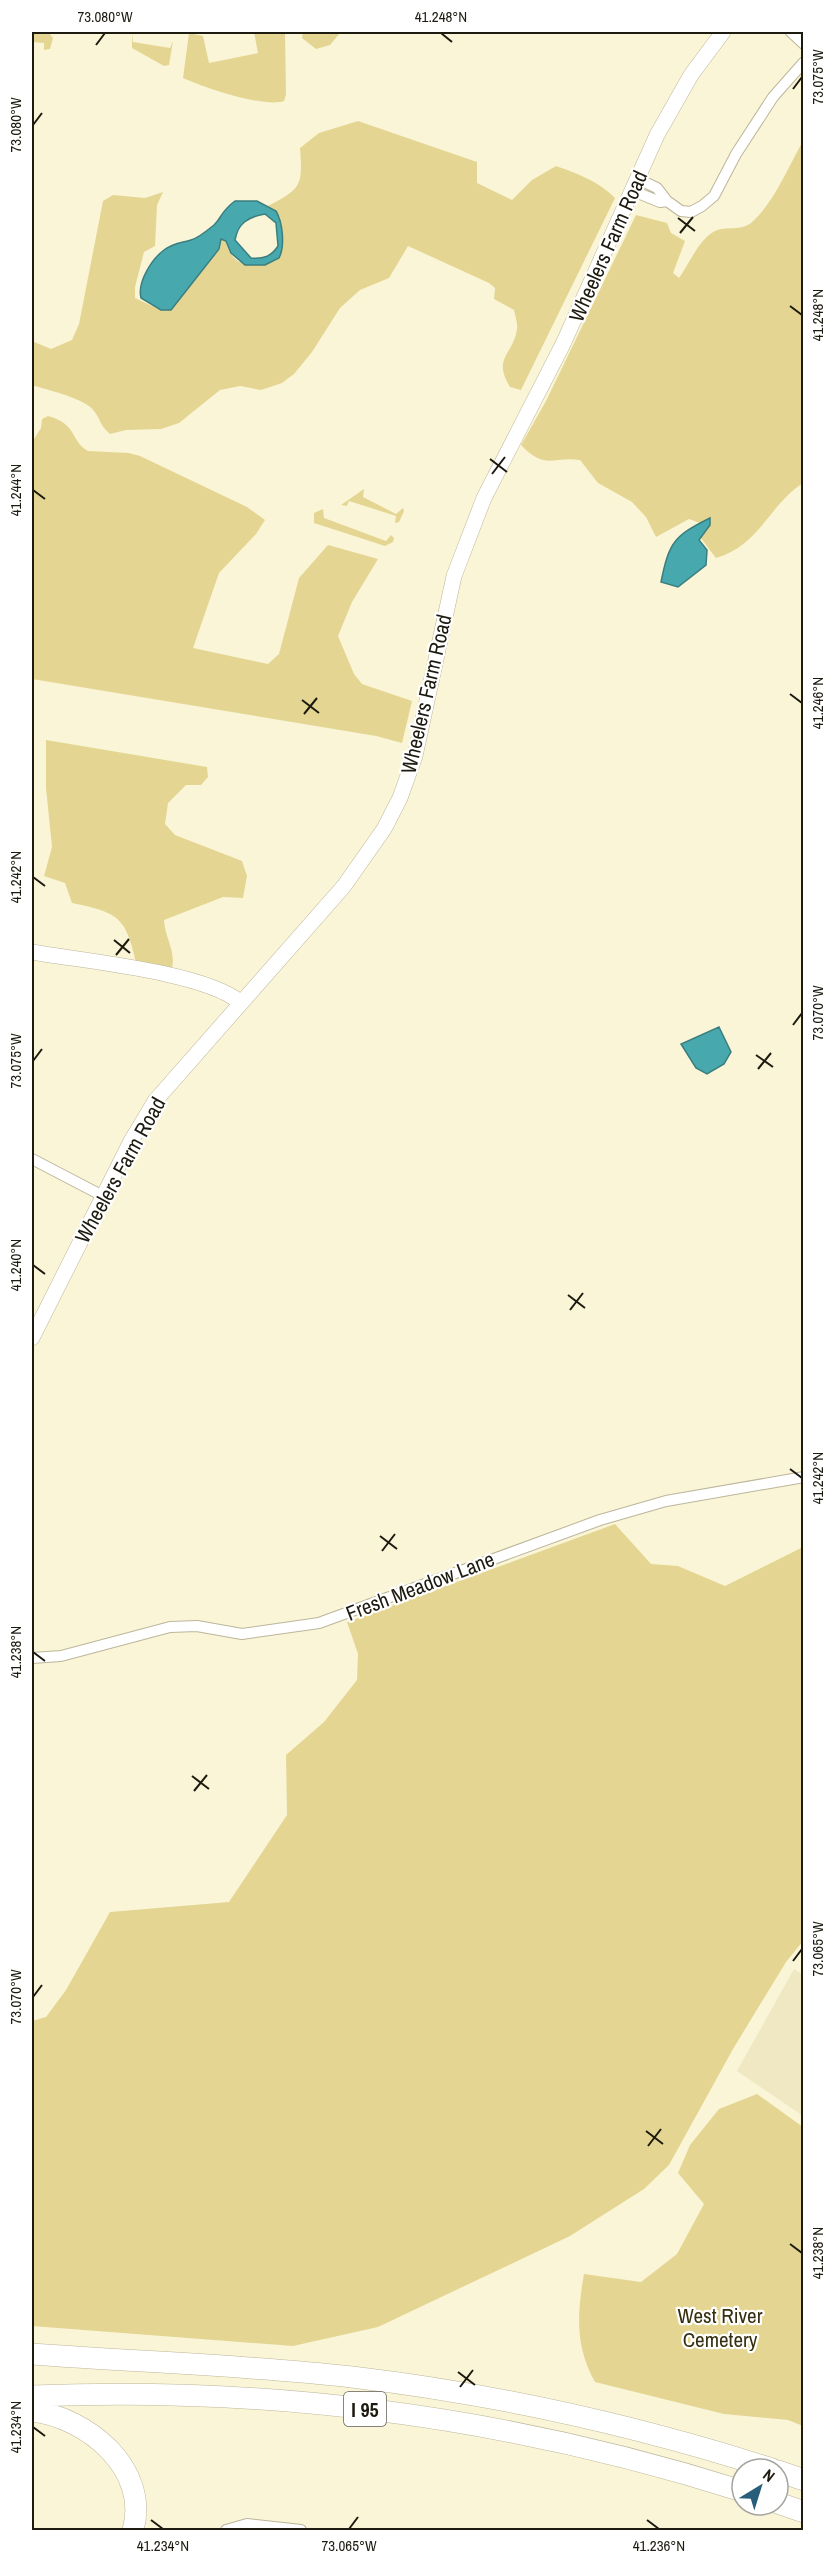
<svg xmlns="http://www.w3.org/2000/svg" width="835" height="2562" font-family="'Archivo Narrow',sans-serif">
<style>
.built{fill:#f0e8c3}
.green{fill:#e4d692}
.water{fill:#47a9ae;stroke:#3a7e7f;stroke-width:1.5;fill-rule:evenodd}
.lines{fill:none;stroke-linecap:round;stroke-linejoin:round}
.street-casing{stroke:#bcb69a;stroke-width:12}
.secondary-casing{stroke:#bcb69a;stroke-width:16}
.highway-casing{stroke:#bcb69a;stroke-width:22}
.street{stroke:#fff;stroke-width:10}
.secondary{stroke:#fff;stroke-width:15}
.highway{stroke:#fff;stroke-width:21}
.ticks{fill:none;stroke:#1d1b10;stroke-width:2}
.labels{text-anchor:middle;dominant-baseline:central;stroke-width:4.5;stroke-linejoin:round;paint-order:stroke}
.shield{fill:#fff;stroke:#615f58;stroke-width:1.5}
.shield-label{font-size:20px;font-weight:bold;fill:#1d1b10}
.street-label{font-size:21px;fill:#1d1b10;stroke:#fff}
.park-label{font-size:21px;fill:#363010;stroke:#fff}
.neatline{fill:none;stroke:#1d1b10;stroke-width:2}
.ticks-label{font-size:15px;text-anchor:middle;fill:#1d1b10}
</style>
<rect width="100%" height="100%" fill="#faf5d7"/>
<path class="built" d="M794 1969 803 1975V2116L737 2071Z"/>
<path class="green" d="M32 32 50 34 53 38 50 49 44 50V43L32 42Z
M254 32H285L286 94 284 101C263 108 203 87 183 78L189 33 203 36 209 63 258 53Z
M303 32H341L330 45 316 49 302 38Z
M132 33 133 42 170 48 173 41 169 65 164 66 132 48Z
M358 121 477 162V183L512 200 532 180 556 166C579 174 598 181 615 198L521 390 510 387C492 357 513 356 517 329 518 324 515 315 514 310L494 299 495 288 489 283 408 246 389 278 360 290 340 308 312 352 294 374 282 383 261 390 240 386 220 390 179 423 161 429 126 430 110 434C98 423 102 421 94 411 85 398 47 390 32 385V341L51 349 72 340 79 324 103 201 113 195 145 198 163 192 157 205 155 246 144 252 135 287V298L161 310H171L219 250 221 239 226 241C234 273 255 265 279 258L280 217 268 206C301 189 303 186 300 148L319 133Z
M803 141V483C768 506 760 545 716 558L700 537 703 521 700 523 689 519 656 537 646 517 632 502 598 483 580 460C553 456 546 471 521 445L546 401 636 215 667 223 671 233 685 241 673 273 679 278C689 264 699 239 715 231 726 226 741 231 751 223 774 203 788 167 803 141Z
M48 416C78 424 70 441 88 451L129 453 140 456 247 507 265 520 256 534 219 573 193 648 268 664 279 654 299 578 328 545 378 559 352 602 338 636 354 674 362 684 412 701 402 743 376 736 32 679V442L41 428 42 419Z
M364 489 363 497 396 514 403 508 404 511 399 522 395 523 396 516 349 501 347 506 341 505Z
M323 509 324 518 386 541 391 535 394 538 393 542 385 546 314 523V513Z
M46 740 207 767 208 777 201 785H186L168 803 165 824 175 835 242 861 247 876 243 898 223 897 164 920C165 938 176 951 172 968L137 966C126 918 121 913 72 903L65 883 44 876 52 847 46 788Z
M615 1524 651 1564 678 1566 725 1586 803 1547V1941L786 1962 733 2049 669 2165 644 2189 570 2236 378 2327 293 2346 32 2326V2021L46 2017 66 1990 110 1912 229 1902 287 1815 286 1755 324 1722 357 1680 358 1654 347 1622Z
M757 2094 803 2127V2426L788 2420 724 2414 595 2382C575 2346 577 2314 584 2274L641 2282 677 2254 704 2204 678 2173 690 2145 719 2109Z"/>
<path class="water" d="M235 201H257L276 211C283 223 285 246 279 258L265 265H245L231 253 226 241 221 239 219 249 171 310H161L141 298C137 282 152 259 164 250 173 243 181 243 191 240 198 238 208 230 214 225 221 219 221 211 235 201ZM265 214 276 223 278 246C271 257 263 259 251 258L235 240C238 223 248 217 265 214Z
M710 518V525L699 540 707 550 706 565 678 587 661 582C669 542 674 536 710 518Z
M719 1027 731 1052 724 1064 707 1074 696 1068 681 1044Z"/>
<g class="lines">
<g class="street-casing">
<path id="street" d="M791 32 804 44
M638 179 657 188 667 201 681 211 691 212 702 206 714 196 736 154 773 97 804 62
M633 191 660 202 667 201
M32 1159 103 1196
M32 1658 61 1656 170 1627 197 1626 242 1634 319 1623 600 1520 666 1501 804 1477
M226 2530 247 2524 301 2530"/>
</g>
<g class="secondary-casing">
<path id="secondary" d="M32 952C83 961 203 972 240 1002
M32 1338 131 1141 155 1101 344 886 384 829 400 798 415 756 454 576 484 498 563 344 657 135 691 75 723 32"/>
</g>
<g class="highway-casing">
<path id="highway" d="M32 2354C138 2362 246 2365 352 2377 495 2394 635 2425 772 2469
M32 2396C272 2386 512 2418 742 2491
M32 2411C87 2417 150 2469 133 2530
M778 2471 804 2480
M778 2503 804 2512"/>
</g>
<use href="#street" class="street"/>
<use href="#secondary" class="secondary"/>
<use href="#highway" class="highway"/>
</g>
<path class="ticks" d="M441 33 452 42M96 45 105 33M793 89 802 77M33 125 42 113M678 218 695 231M680 233 693 217M790 306 802 315M490 459 507 472M492 474 505 457M33 490 45 499M790 694 802 703M302 700 319 713M304 714 317 698M33 877 45 886M114 940 130 953M116 955 129 939M793 1025 802 1013M756 1055 773 1067M33 1061 42 1049M758 1069 771 1053M33 1265 45 1274M568 1295 585 1308M570 1310 583 1293M790 1469 802 1478M380 1536 397 1549M382 1551 395 1534M33 1652 45 1661M192 1776 209 1789M194 1791 207 1775M793 1961 802 1949M33 1997 42 1985M646 2131 663 2144M648 2146 661 2129M790 2244 802 2253M458 2372 475 2385M460 2387 473 2370M33 2427 45 2436M151 2520 163 2529M647 2520 659 2529M349 2529 358 2517"/>
<g class="labels">
<rect class="shield" x="344" y="2392" width="42" height="34" rx="4.5"/>
<g class="shield-label">
<text x="365" y="2409">I 95</text>
</g>
<g class="street-label">
<text transform="translate(608 246) rotate(-66)">Wheelers Farm Road</text>
<text transform="translate(426 694) rotate(-77)">Wheelers Farm Road</text>
<text transform="translate(120 1170) rotate(-61)">Wheelers Farm Road</text>
<text transform="translate(420 1586) rotate(-21)">Fresh Meadow Lane</text>
</g>
<g class="park-label">
<text x="720" y="2315">West River<tspan x="720" dy="24">Cemetery</tspan></text>
</g>
</g>
<rect width="835" height="2562" fill="none" stroke="#ffffff" stroke-width="66"/>
<g transform="translate(760 2487) rotate(38)"><circle r="28" fill="#ffffff" stroke="#a5a49f" stroke-width="1.5"/>
<path d="M0-4.5L10 22L0 15L-10 22Z" fill="#275e79"/>
<text y="-9" font-size="16" font-weight="bold" text-anchor="middle" fill="#1d1b10">N</text>
</g>
<rect x="33" y="33" width="769" height="2496" class="neatline"/>
<g class="ticks-label">
<text x="105" y="22">73.080°W</text>
<text x="441" y="22">41.248°N</text>
<text transform="translate(818 77) rotate(-90)" y="5">73.075°W</text>
<text transform="translate(16 125) rotate(-90)" y="5">73.080°W</text>
<text transform="translate(818 315) rotate(-90)" y="5">41.248°N</text>
<text transform="translate(16 490) rotate(-90)" y="5">41.244°N</text>
<text transform="translate(818 703) rotate(-90)" y="5">41.246°N</text>
<text transform="translate(16 877) rotate(-90)" y="5">41.242°N</text>
<text transform="translate(818 1013) rotate(-90)" y="5">73.070°W</text>
<text transform="translate(16 1061) rotate(-90)" y="5">73.075°W</text>
<text transform="translate(16 1265) rotate(-90)" y="5">41.240°N</text>
<text transform="translate(818 1478) rotate(-90)" y="5">41.242°N</text>
<text transform="translate(16 1652) rotate(-90)" y="5">41.238°N</text>
<text transform="translate(818 1949) rotate(-90)" y="5">73.065°W</text>
<text transform="translate(16 1997) rotate(-90)" y="5">73.070°W</text>
<text transform="translate(818 2253) rotate(-90)" y="5">41.238°N</text>
<text transform="translate(16 2427) rotate(-90)" y="5">41.234°N</text>
<text x="163" y="2551">41.234°N</text>
<text x="349" y="2551">73.065°W</text>
<text x="659" y="2551">41.236°N</text>
</g>
</svg>
